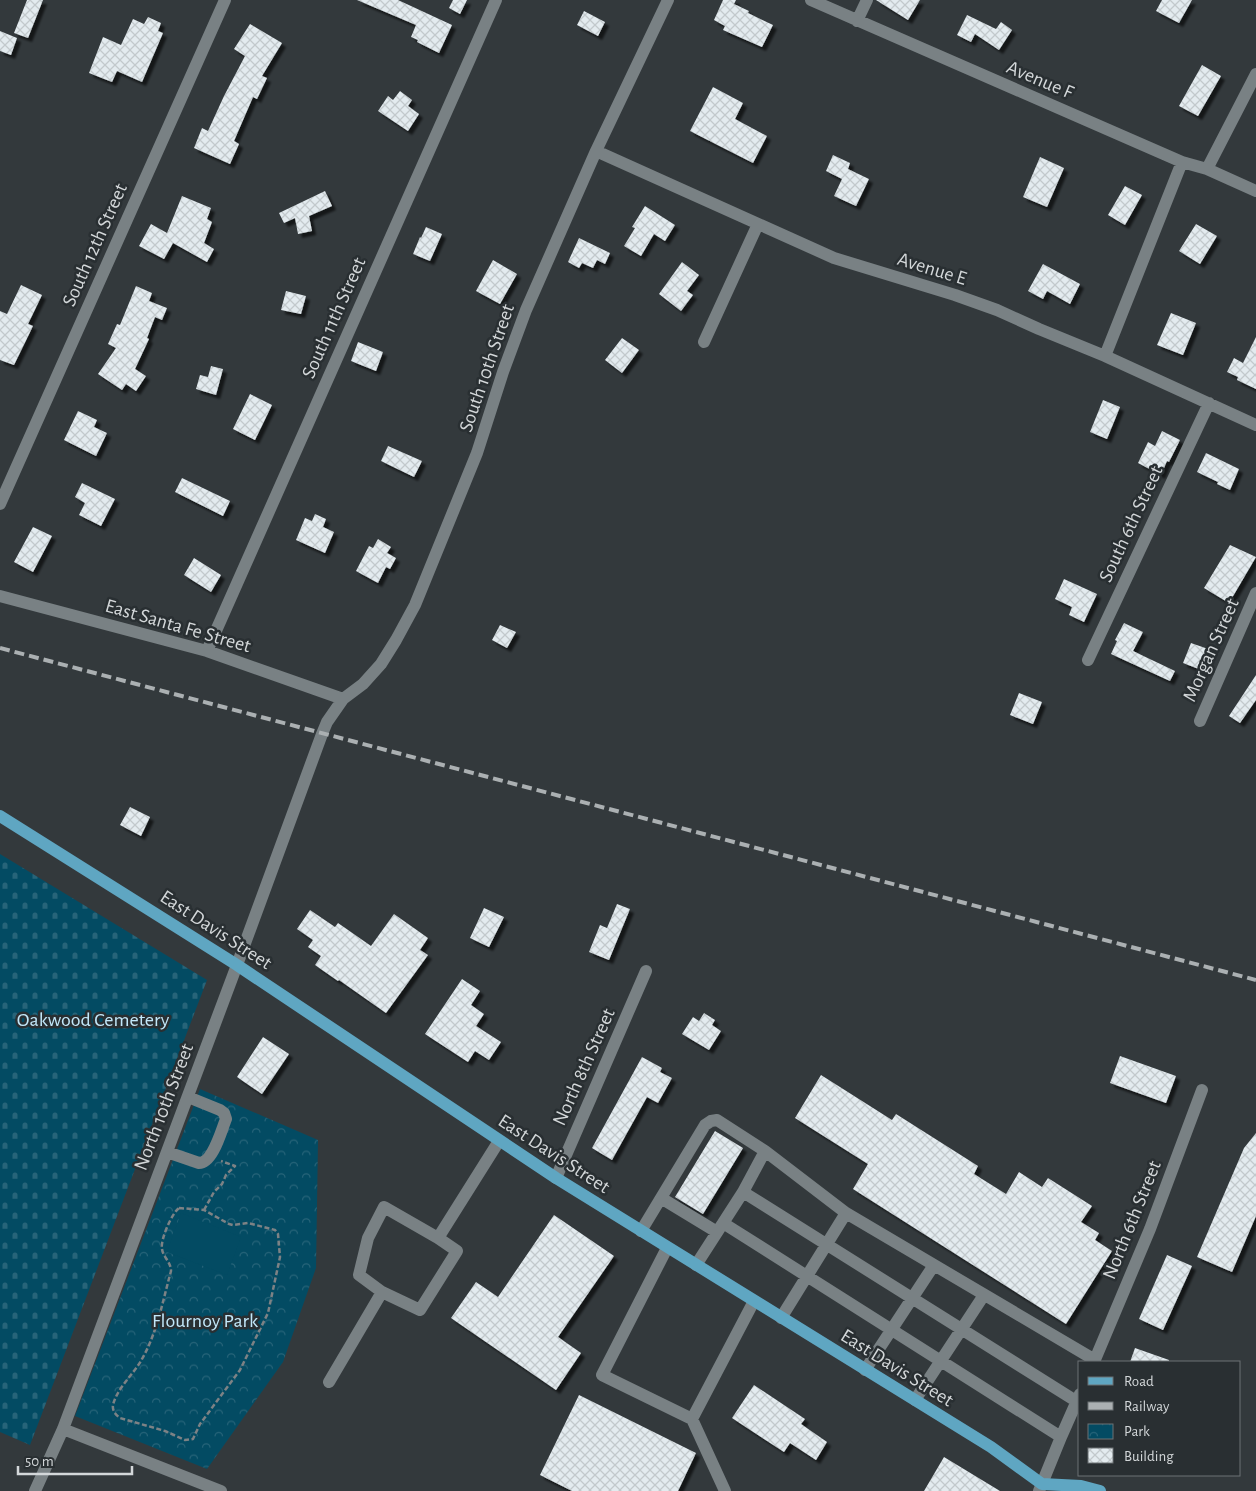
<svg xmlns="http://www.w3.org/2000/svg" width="1256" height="1491" font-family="'Alegreya Sans',sans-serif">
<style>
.cemetery{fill:url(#cemetery-stones)}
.park{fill:url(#park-crowns)}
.garden{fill:#034b63}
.building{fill:url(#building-cross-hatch);filter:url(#shadow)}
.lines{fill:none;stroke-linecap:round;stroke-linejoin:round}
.path{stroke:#7d8285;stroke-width:2.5;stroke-dasharray:5 2.5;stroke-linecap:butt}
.minor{stroke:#798184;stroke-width:12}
.major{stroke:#5fa6c2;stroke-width:12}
.rail{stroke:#abb0b2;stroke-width:4;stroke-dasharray:10 5;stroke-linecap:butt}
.labels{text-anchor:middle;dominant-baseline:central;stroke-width:5;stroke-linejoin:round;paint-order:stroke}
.street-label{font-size:20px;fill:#d3d7d9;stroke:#292f32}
.park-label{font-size:20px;fill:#c2e8fa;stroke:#292f32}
</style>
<defs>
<pattern id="cemetery-stones" width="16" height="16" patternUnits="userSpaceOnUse" patternTransform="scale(1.25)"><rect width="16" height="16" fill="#034b63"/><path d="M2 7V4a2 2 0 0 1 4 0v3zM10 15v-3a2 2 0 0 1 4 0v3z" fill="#276479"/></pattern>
<pattern id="park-crowns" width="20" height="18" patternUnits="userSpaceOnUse" patternTransform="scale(1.25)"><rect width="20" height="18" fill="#034b63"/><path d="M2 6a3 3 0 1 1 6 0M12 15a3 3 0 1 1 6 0" fill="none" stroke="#276479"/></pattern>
<pattern id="building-cross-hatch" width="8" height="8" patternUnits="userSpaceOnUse" patternTransform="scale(1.25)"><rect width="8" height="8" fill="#e3ebef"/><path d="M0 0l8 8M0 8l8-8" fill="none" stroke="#c2c9cc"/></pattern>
<filter id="shadow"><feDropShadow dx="4" dy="4" stdDeviation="1" flood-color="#0009"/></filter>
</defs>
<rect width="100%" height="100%" fill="#33393c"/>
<path class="cemetery" d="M0 854 207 980 30 1445 0 1432Z"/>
<path class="park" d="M200 1089 318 1140 316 1268 283 1362 207 1469 75 1416Z"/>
<path class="garden" d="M181 1213 241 1237 227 1275 167 1252Z"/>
<path class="building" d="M27 0H43L28 38 14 33Z
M357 0H398L452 25 439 53 417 42 418 40 411 37 416 25Z
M453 0H467L460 14 449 8Z
M723 0H736L734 4 749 11 748 13 773 25 762 47 723 30 725 26 714 20Z
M876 0H920L908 20Z
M1162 0H1192L1179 23 1156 11Z
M584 11 605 22 598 36 577 25Z
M967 15 996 29 1001 22 1012 30 999 50 975 34 971 42 957 35Z
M148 17 161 23 158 31 163 33 142 82 117 71 112 82 89 73 103 37 121 45 133 19 144 24Z
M250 24 282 43 262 76 267 78 257 99 253 97 234 141 239 144 230 164 194 148 202 128 208 131 224 96 245 56 234 49Z
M0 31 17 38 11 55 0 51Z
M1202 65 1221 76 1198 116 1179 106Z
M713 87 743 103 735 119 767 136 753 163 690 131Z
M400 91 412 100 408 106 419 114 408 131 378 111 388 96 393 100Z
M833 155 850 163 848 169 869 179 856 206 834 196 842 179 826 171Z
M1040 157 1064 168 1047 207 1023 197Z
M1125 186 1142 195 1125 225 1108 215Z
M325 191 332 206 309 216 312 231 298 234 295 218 284 223 279 213Z
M182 196 211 208 207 219 212 222 204 243 214 249 207 262 173 243 164 259 139 246 151 224 167 233Z
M645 206 675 225 665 241 654 234 641 256 624 246 635 228 632 227Z
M1196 224 1217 236 1200 264 1179 251Z
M426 227 442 234 430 261 413 254 420 237 421 238Z
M579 238 610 253 605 264 597 260 593 268 582 263 579 268 568 262Z
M493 260 517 274 500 304 476 291Z
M682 262 699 275 687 291 693 295 681 311 659 294Z
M1043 264 1080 284 1070 304 1047 291 1043 299 1028 291Z
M21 285 42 295 28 324 33 326 14 365 0 360V311L7 314Z
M136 286 152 293 149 301 167 308 162 320 155 317 147 338 149 339 135 369 146 376 136 391 126 384 122 390 98 374 116 348 108 344 117 324 120 325Z
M286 291 306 296 301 314 281 310Z
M1171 313 1196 323 1183 355 1157 345Z
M1256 337V389L1237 380 1238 377 1227 372 1234 358 1243 363Z
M622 338 639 350 622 373 605 360Z
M358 342 383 352 376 371 351 361Z
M211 366 223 369 216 395 196 389 200 375 208 377Z
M250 394 272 405 255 440 233 429Z
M1103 400 1120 407 1107 439 1090 432Z
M78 411 97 420 94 427 107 433 96 456 64 440Z
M1162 431 1180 440 1169 462 1167 461 1161 475 1138 463 1148 442 1155 446Z
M388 446 422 461 414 477 381 461Z
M1206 453 1239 469 1230 490 1217 484 1218 482 1197 472Z
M182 478 230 501 223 516 175 492Z
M82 483 115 499 101 526 79 515 85 503 75 497Z
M315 514 326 519 323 527 334 532 325 553 296 540 305 518 312 521Z
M33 527 52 536 33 572 14 562Z
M378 539 391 547 387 553 396 558 390 569 386 567 378 583 356 571 369 546 373 548Z
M1230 545 1256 557 1229 603 1204 588Z
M194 558 221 575 211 592 184 575Z
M1064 579 1097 594 1084 622 1069 615 1072 607 1055 599Z
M1124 623 1143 632 1133 651 1175 671 1170 681 1111 654 1117 641 1115 640Z
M500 625 516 632 507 648 492 640Z
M1191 643 1211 650 1204 671 1183 663Z
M1256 675V700L1240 723 1229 716Z
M1019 693 1042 702 1033 724 1010 715Z
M130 807 150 817 141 836 120 825Z
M617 904 630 909 609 960 589 952 600 925 607 928Z
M484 908 504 917 489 947 470 938Z
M310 910 335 927 338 923 371 946 394 914 428 938 420 950 428 955 386 1013 339 980 338 981 315 965 321 956 308 947 313 940 297 929Z
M462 979 480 991 471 1005 484 1014 476 1026 501 1042 489 1060 475 1051 468 1062 425 1034Z
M704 1013 715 1020 712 1025 721 1031 709 1050 682 1034 693 1017 699 1021Z
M263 1037 289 1054 262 1094 237 1077Z
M1120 1056 1176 1076 1166 1103 1110 1083Z
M642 1057 662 1068 660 1072 672 1078 658 1103 647 1097 612 1160 592 1148Z
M821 1075 892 1120 896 1114 978 1166 974 1174 1006 1194 1019 1172 1042 1187 1048 1178 1092 1206 1081 1222 1099 1233 1095 1240 1112 1251 1066 1324 853 1189 868 1164 795 1118Z
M715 1131 743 1148 703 1214 675 1197Z
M1256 1133V1216L1232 1272 1197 1257 1244 1148Z
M554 1215 614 1256 558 1337 581 1353 556 1390 451 1318 476 1282 498 1297Z
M1167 1255 1192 1266 1163 1330 1139 1319Z
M1135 1348 1169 1360V1362H1130Z
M754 1385 805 1419 801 1424 827 1442 816 1460 790 1443 784 1452 732 1418Z
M579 1395 696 1453 678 1491H572L540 1475Z
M944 1457 1000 1491H924Z"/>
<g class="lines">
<path class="path" d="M179 1208 204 1210 229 1224 233 1225 248 1223 275 1230 278 1234 280 1257 268 1313 240 1370 200 1424 193 1439 185 1440 165 1431 120 1418C116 1415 112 1411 113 1405 117 1388 134 1374 142 1359 157 1333 163 1300 171 1271 171 1262 163 1257 162 1249 160 1240 172 1213 179 1208Z
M204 1210 214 1192 222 1184 226 1175 235 1166 221 1161"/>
<path class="minor" d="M811 0 1182 162 1207 169 1256 191
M857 21 867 0
M596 151 834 258 955 295 997 310 1039 329 1105 356 1256 425
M1207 169 1256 74
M704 342 758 224
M1105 356 1182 162
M0 504 225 0
M0 596 207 651 343 699
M207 651 496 0
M1088 660 1209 403
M1200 721 1256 593
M167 1152 199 1163C213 1163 221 1131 226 1119L224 1113 220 1110 188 1097
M556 1178 646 971
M743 1192 1076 1401
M661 1198 717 1232
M723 1223 1061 1437
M641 1231 705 1125 711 1121 717 1120 765 1151
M667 1248 602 1375 692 1419 754 1301
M696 1265 743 1192 765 1151 846 1213 1095 1360
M382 1292 420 1310 457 1251 438 1238
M781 1318 846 1213
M1094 1362 1150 1229 1202 1090
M865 1370 934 1265
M329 1382 382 1292 359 1275 368 1238 384 1207 438 1238 499 1141
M915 1400 984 1295
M692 1419 725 1491
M63 1429 221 1491
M35 1491 63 1429 237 965 322 734 327 722 343 699 363 684 381 664 396 640 415 605 477 453 503 372 526 310 596 151 668 0
M1039 1491 1061 1437 1080 1394"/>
<path class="major" d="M0 816 237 965 556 1178 991 1447 1042 1484 1081 1486 1100 1491"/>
<path class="rail" d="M0 648 1256 980"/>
</g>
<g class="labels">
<g class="street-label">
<text transform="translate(1040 80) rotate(23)">Avenue F</text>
<text transform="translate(95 245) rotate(-66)">South 12th Street</text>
<text transform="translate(932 269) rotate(17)">Avenue E</text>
<text transform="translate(334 318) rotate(-66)">South 11th Street</text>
<text transform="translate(487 368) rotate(-71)">South 10th Street</text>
<text transform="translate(1131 524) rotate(-65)">South 6th Street</text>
<text transform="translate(178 626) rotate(16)">East Santa Fe Street</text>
<text transform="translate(1211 650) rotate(-66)">Morgan Street</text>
<text transform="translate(216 930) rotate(33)">East Davis Street</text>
<text transform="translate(584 1067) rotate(-66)">North 8th Street</text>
<text transform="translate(164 1107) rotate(-69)">North 10th Street</text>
<text transform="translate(554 1154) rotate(33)">East Davis Street</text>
<text transform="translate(1132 1220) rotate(-68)">North 6th Street</text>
<text transform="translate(897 1368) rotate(32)">East Davis Street</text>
</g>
<g class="park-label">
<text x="93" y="1020">Oakwood Cemetery</text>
<text x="205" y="1321">Flournoy Park</text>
</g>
</g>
<rect x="1078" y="1361" width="162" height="115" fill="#292f32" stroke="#6d7275"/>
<rect x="1088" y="1377" width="25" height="8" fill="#5fa6c2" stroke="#6d7275"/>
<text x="1124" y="1386" font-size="15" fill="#d3d7d9">Road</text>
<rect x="1088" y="1402" width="25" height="8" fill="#abb0b2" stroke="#6d7275"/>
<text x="1124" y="1411" font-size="15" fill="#d3d7d9">Railway</text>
<rect x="1088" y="1424" width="25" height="15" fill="url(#park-crowns)" stroke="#6d7275"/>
<text x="1124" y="1436" font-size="15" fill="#d3d7d9">Park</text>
<rect x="1088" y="1448" width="25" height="15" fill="url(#building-cross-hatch)" stroke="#6d7275"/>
<text x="1124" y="1461" font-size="15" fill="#d3d7d9">Building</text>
<path d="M18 1466v8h114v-8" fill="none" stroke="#d3d7d9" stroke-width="2.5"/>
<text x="25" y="1466" font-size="15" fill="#d3d7d9" stroke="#292f32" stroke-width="4" paint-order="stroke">50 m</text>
</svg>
